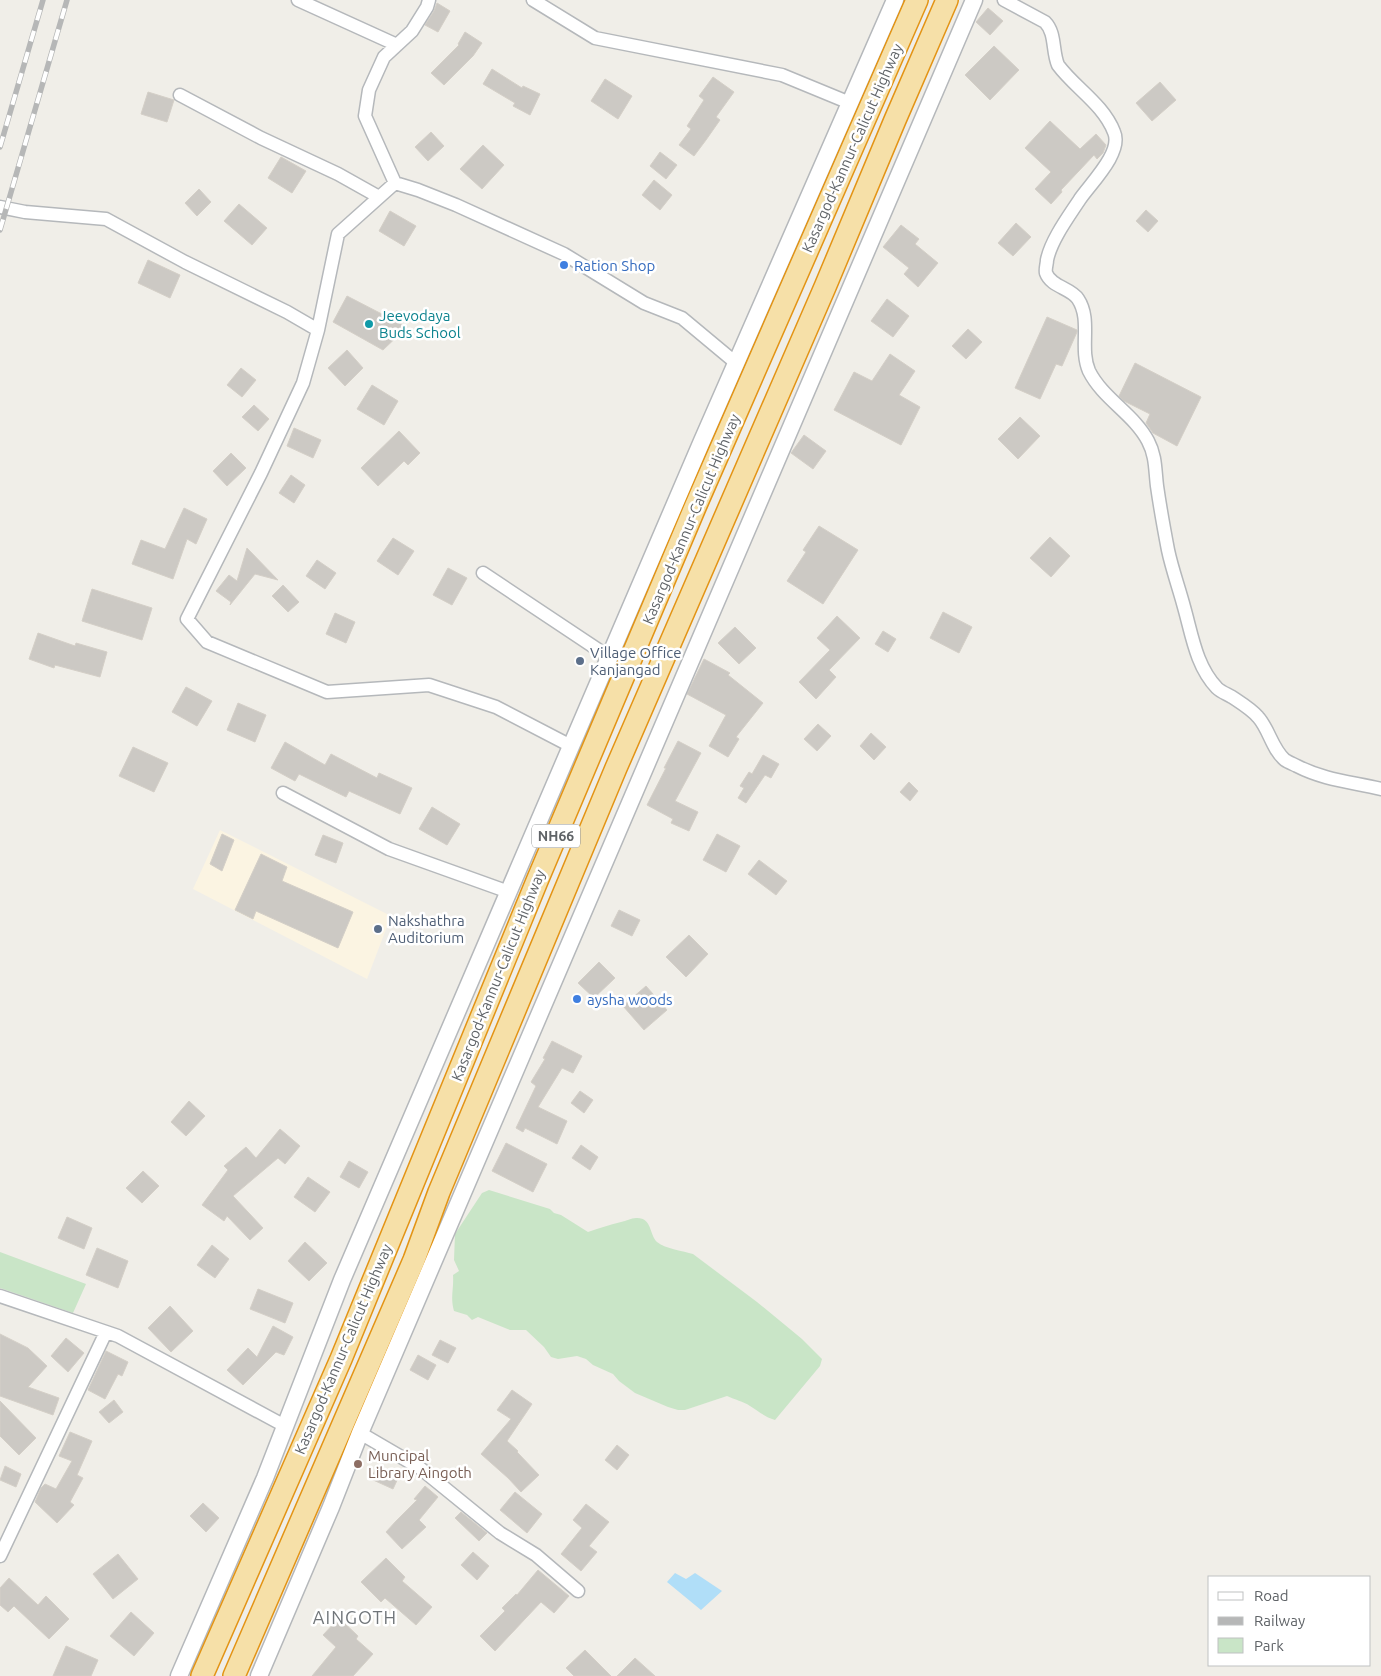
<svg xmlns="http://www.w3.org/2000/svg" width="1381" height="1676" font-family="Ubuntu,sans-serif">
<style>
.commercial{fill:#fbf4e2}
.green{fill:#c9e5c7}
.water{fill:#b0def8}
.building{fill:#ccc9c4;stroke:#d4cfc7}
.lines{fill:none;stroke-linecap:round;stroke-linejoin:round}
.minor-casing{stroke:#b5b8bb;stroke-width:15}
.tertiary-casing{stroke:#b5b8bb;stroke-width:19}
.trunk-casing{stroke:#e39415;stroke-width:24}
.minor{stroke:#fff;stroke-width:12}
.tertiary{stroke:#fff;stroke-width:16}
.trunk{stroke:#f6e0a8;stroke-width:21}
.rail-casing{stroke:#b6b7b7;stroke-width:5.5}
.rail{stroke:#fff;stroke-width:4;stroke-dasharray:11;stroke-linecap:butt}
.shop-dot{fill:#3f7fe0;stroke:#fff;stroke-width:2}
.culture-dot{fill:#0f9aa8;stroke:#fff;stroke-width:2}
.service-dot{fill:#5c6f8a;stroke:#fff;stroke-width:2}
.education-dot{fill:#8d6e63;stroke:#fff;stroke-width:2}
.labels{text-anchor:middle;dominant-baseline:central;stroke-width:5;stroke-linejoin:round;paint-order:stroke}
.shield{fill:#fff;stroke:#8f9295;stroke-width:1}
.shield-label{font-size:14px;font-weight:bold;fill:#5f6367}
.street-label{font-size:15px;fill:#5f6367;stroke:#fff}
.shop-label{font-size:15px;fill:#366cbe;stroke:#fff;text-anchor:start}
.culture-label{font-size:15px;fill:#0d838f;stroke:#fff;text-anchor:start}
.service-label{font-size:15px;fill:#4e5e75;stroke:#fff;text-anchor:start}
.education-label{font-size:15px;fill:#785e54;stroke:#fff;text-anchor:start}
.quarter-label{font-size:18px;letter-spacing:1px;fill:#707579;stroke:#fff}
</style>
<rect width="100%" height="100%" fill="#f0eee8"/>
<path class="commercial" d="M220 830 391 916 367 979 193 889Z"/>
<path class="green" d="M489 1190 550 1209 554 1213 561 1215 588 1232C599 1228 609 1225 621 1222 626 1221 631 1218 636 1218 652 1217 649 1234 657 1242 666 1249 683 1251 693 1254L757 1302 802 1339 822 1359 820 1366 775 1420C765 1417 758 1411 750 1406 743 1401 735 1400 727 1396L685 1410H678L668 1407 635 1393 619 1381 613 1374 593 1365 586 1359 577 1356 558 1359 551 1357 544 1347 526 1330H510L478 1317 472 1320 467 1315 454 1311C450 1297 454 1289 453 1275L459 1271 454 1260 455 1234 482 1193Z
M0 1252 86 1284 73 1313 0 1288Z"/>
<path class="water" d="M675 1573 686 1579 695 1573 722 1591 701 1610 667 1582Z"/>
<path class="building" d="M437 3 450 11 438 32 425 25 434 11Z
M988 8 1003 21 990 35 976 22Z
M465 32 482 43 473 56 444 85 431 73 459 45 458 44Z
M994 46 1019 70 990 100 965 75Z
M492 69 522 88 523 86 540 94 530 115 513 106 515 103 483 84Z
M713 77 734 92 716 117 720 120 706 140 694 156 679 145 691 129 687 126 704 100 699 96Z
M605 79 632 96 618 119 591 101Z
M1160 82 1176 100 1152 121 1136 103Z
M148 92 174 100 167 122 141 114Z
M1050 121 1080 149 1096 134 1106 145 1103 153 1097 159 1094 155 1061 190 1062 192 1051 204 1035 189 1051 172 1025 148Z
M431 132 444 146 428 161 415 147Z
M483 145 504 165 482 189 460 169Z
M660 152 677 165 666 179 650 166Z
M281 157 306 171 292 193 268 178Z
M654 180 672 195 660 210 642 195Z
M199 189 211 202 197 216 185 203Z
M239 204 267 228 252 245 224 221Z
M1146 210 1158 221 1148 232 1136 221Z
M390 211 416 226 404 246 379 231Z
M1016 223 1031 237 1013 256 998 243Z
M901 225 919 239 915 244 938 263 918 287 904 274 909 268 883 247Z
M148 260 180 275 170 298 138 283Z
M347 296 407 327 383 350 333 322Z
M887 299 909 316 893 337 871 321Z
M1047 317 1077 330V332L1062 366 1056 364 1040 399 1015 388Z
M968 329 982 342 966 359 952 346Z
M347 350 363 368 345 386 328 368Z
M890 354 915 371 899 395 920 407 901 445 834 410 854 372 872 381Z
M1135 363 1201 397 1177 446 1153 433 1146 423 1150 414 1124 401 1119 396Z
M241 368 256 380 242 397 227 385Z
M372 385 398 401 384 425 357 409Z
M254 405 269 419 258 431 242 417Z
M1020 417 1040 436 1018 459 998 439Z
M294 428 321 440 313 458 287 446Z
M399 431 420 453 408 465 404 461 378 486 361 468Z
M804 435 826 451 813 469 791 453Z
M231 453 246 468 227 486 213 471Z
M291 475 305 485 294 503 279 493Z
M184 508 207 519 196 544 187 539 173 579 132 564 141 540 165 549Z
M819 526 858 550 823 604 787 581 806 552 803 550Z
M1050 537 1070 556 1051 577 1030 558Z
M393 538 414 551 398 575 377 561Z
M247 548 278 580 255 574 230 605 231 602 216 591 229 575 237 581Z
M317 560 336 573 325 589 306 576Z
M448 568 467 578 452 605 433 595Z
M283 585 299 602 288 612 272 596Z
M92 589 152 608 142 640 82 621Z
M943 612 972 627 959 653 930 638Z
M335 613 355 622 346 643 326 634Z
M837 616 860 638 829 670 836 677 816 699 799 682 830 650 817 638Z
M735 627 756 648 739 664 718 643Z
M883 631 896 639 888 652 875 644Z
M38 633 75 646 76 643 107 652 100 677 55 665 54 668 29 659Z
M704 659 730 673 728 675 763 703 736 737 739 739 728 757 709 746 726 715 687 694Z
M186 687 212 701 197 726 172 712Z
M238 703 266 715 255 742 227 730Z
M818 724 831 736 817 751 804 739Z
M871 733 886 747 874 760 860 746Z
M678 741 701 753 675 801 698 812 689 831 671 823 673 819 647 805 666 768H664Z
M285 742 325 765 331 754 377 778 379 773 412 788 400 814 349 791 346 797 299 774 295 781 271 768Z
M133 747 168 763 154 792 119 776Z
M763 755 779 764 771 778 765 775 746 803 738 798 744 788 740 786 749 772 752 774Z
M909 782 918 791 910 801 900 792Z
M432 807 460 824 447 845 419 829Z
M222 834 234 840 222 871 210 864Z
M717 834 740 846 726 872 703 860Z
M323 835 343 843 336 863 315 855Z
M261 854 287 867 282 881 353 912 338 948 256 911 253 919 235 910Z
M759 860 787 881 776 895 748 874Z
M619 910 640 920 632 936 611 926Z
M689 935 708 954 686 977 666 957Z
M599 962 615 978 594 998 578 983Z
M646 986 667 1010 644 1030 623 1006Z
M552 1041 582 1056 573 1073 562 1068 538 1107 567 1121 557 1144 525 1128 523 1132 516 1128 536 1086 531 1082 545 1059 543 1058Z
M580 1091 593 1100 584 1113 571 1103Z
M189 1101 205 1116 186 1136 171 1122Z
M280 1129 300 1146 285 1164 278 1158 233 1196 263 1228 250 1240 227 1216 224 1221 202 1205 228 1170 224 1166 246 1147 256 1158Z
M506 1143 547 1164 533 1192 492 1171Z
M581 1145 598 1157 590 1170 572 1158Z
M349 1161 368 1172 359 1188 340 1177Z
M143 1171 159 1186 142 1203 126 1188Z
M308 1177 330 1192 315 1212 294 1197Z
M67 1217 92 1228 84 1249 58 1238Z
M305 1242 327 1263 309 1281 288 1261Z
M212 1245 229 1259 215 1278 197 1265Z
M97 1248 128 1261 118 1288 86 1275Z
M258 1289 293 1303 285 1323 250 1309Z
M170 1306 193 1331 171 1352 148 1328Z
M273 1326 293 1337 284 1355 276 1352 243 1385 227 1370 248 1348 257 1357Z
M0 1334 28 1348 47 1366 28 1387 59 1398 53 1415 0 1396Z
M66 1338 84 1353 68 1372 51 1356Z
M440 1340 456 1348 448 1363 432 1355Z
M106 1351 128 1362 122 1376 118 1374 105 1399 88 1390Z
M418 1355 436 1365 428 1380 410 1370Z
M512 1390 532 1404 507 1441 518 1451 517 1452 539 1475 521 1492 508 1478 481 1454 511 1419 497 1410Z
M114 1400 123 1412 109 1423 99 1412Z
M0 1401 36 1438 19 1455 0 1436Z
M70 1432 92 1441 77 1475 83 1478 70 1502 74 1505 57 1523 35 1502 41 1488 45 1484 56 1489 72 1461 59 1456Z
M617 1445 629 1455 617 1470 605 1460Z
M5 1466 21 1474 16 1487 0 1480Z
M377 1466 399 1476 393 1489 371 1479Z
M425 1486 438 1497 419 1520 426 1527 402 1549 386 1532 396 1521 417 1500 414 1499Z
M515 1492 542 1514 527 1533 500 1510Z
M203 1503 219 1518 206 1532 190 1516Z
M586 1504 609 1522 589 1546 597 1552 581 1571 561 1554 582 1528 573 1520Z
M461 1512 487 1533 479 1541 455 1518Z
M473 1552 489 1566 477 1580 461 1565Z
M118 1554 138 1579 113 1599 93 1574Z
M386 1558 405 1577 402 1581 432 1607 416 1625 385 1598 381 1602 361 1582Z
M538 1570 569 1596 554 1613 541 1602 495 1651 480 1636 505 1611 502 1608 516 1594 517 1595Z
M9 1578 38 1605 46 1596 69 1619 49 1639 14 1606 8 1612 0 1605V1588Z
M131 1612 154 1633 134 1656 110 1636Z
M339 1618 358 1636 356 1639 373 1654 353 1676H312L336 1647 323 1635Z
M66 1646 98 1660 91 1676H53Z
M585 1650 611 1676H574L566 1668Z
M635 1658 655 1676H617Z"/>
<g class="lines">
<g class="minor-casing">
<path id="minor" d="M298 0 397 45
M429 0 427 7 412 31 384 57 369 90 365 116 395 183 418 190 456 205 564 254 644 303 682 318 736 363
M533 0 595 38 782 75 850 103
M1004 0 1045 22C1056 33 1052 51 1058 65 1075 88 1103 104 1114 132 1123 152 1091 183 1080 199 1069 216 1051 240 1047 260 1047 264 1045 269 1046 273 1051 287 1071 288 1078 299 1092 320 1079 348 1089 371 1103 399 1134 414 1148 441 1156 456 1155 470 1157 486 1160 507 1164 529 1168 550 1172 569 1179 588 1184 607 1192 635 1196 666 1217 688 1221 692 1227 694 1232 697 1241 703 1251 709 1258 717 1269 729 1272 749 1285 760 1288 762 1293 764 1297 766 1324 780 1352 782 1381 789
M180 95 261 138 338 174 379 197
M0 207 25 212 106 219 185 262 287 312 318 330 303 383 261 473 187 619 207 642 327 692 429 685 496 707 571 746
M318 330 338 234 395 183
M483 573 609 657
M283 793 389 849 509 892
M0 1296 118 1336 285 1426
M360 1433 420 1468 500 1533 536 1555 578 1591
M0 1556 106 1332"/>
</g>
<g class="tertiary-casing">
<path id="tertiary" d="M179 1676 265 1478 342 1280 702 441 895 0
M259 1676 331 1507 360 1433 974 0"/>
</g>
<g class="trunk-casing">
<path id="trunk" d="M202 1676 341 1359 537 881 696 505 917 0
M234 1676 414 1260 439 1192 616 768 825 287 895 120 947 0"/>
</g>
<use href="#minor" class="minor"/>
<use href="#tertiary" class="tertiary"/>
<use href="#trunk" class="trunk"/>
<g class="rail-casing">
<path id="rail" d="M0 147 43 0
M0 230 67 0"/>
</g>
<use href="#rail" class="rail"/>
</g>
<g class="shop-dot">
<circle cx="564" cy="265" r="5"/>
<circle cx="577" cy="999" r="5"/>
</g>
<circle class="culture-dot" cx="369" cy="324" r="5"/>
<g class="service-dot">
<circle cx="580" cy="661" r="5"/>
<circle cx="378" cy="929" r="5"/>
</g>
<circle class="education-dot" cx="358" cy="1464" r="5"/>
<g class="labels">
<rect class="shield" x="532" y="824.5" width="48" height="23" rx="4"/>
<g class="shield-label">
<text x="556" y="836">NH66</text>
</g>
<g class="street-label">
<text transform="translate(852 148) rotate(-66)">Kasargod-Kannur-Calicut Highway</text>
<text transform="translate(691 519) rotate(-67)">Kasargod-Kannur-Calicut Highway</text>
<text transform="translate(498 975) rotate(-68)">Kasargod-Kannur-Calicut Highway</text>
<text transform="translate(343 1349) rotate(-67)">Kasargod-Kannur-Calicut Highway</text>
</g>
<g class="shop-label">
<text x="574" y="265">Ration Shop</text>
<text x="587" y="999">aysha woods</text>
</g>
<g class="culture-label">
<text x="379" y="315">Jeevodaya<tspan x="379" dy="17">Buds School</tspan></text>
</g>
<g class="service-label">
<text x="590" y="652">Village Office<tspan x="590" dy="17">Kanjangad</tspan></text>
<text x="388" y="920">Nakshathra<tspan x="388" dy="17">Auditorium</tspan></text>
</g>
<g class="education-label">
<text x="368" y="1455">Muncipal<tspan x="368" dy="17">Library Aingoth</tspan></text>
</g>
<g class="quarter-label">
<text x="355" y="1617">AINGOTH</text>
</g>
</g>
<rect x="1208" y="1576" width="162" height="90" fill="#ffffff" stroke="#bfc1c2"/>
<rect x="1218" y="1592" width="25" height="8" fill="#ffffff" stroke="#bfc1c2"/>
<text x="1254" y="1601" font-size="15" fill="#5f6367">Road</text>
<rect x="1218" y="1617" width="25" height="8" fill="#b6b7b7" stroke="#bfc1c2"/>
<text x="1254" y="1626" font-size="15" fill="#5f6367">Railway</text>
<rect x="1218" y="1638" width="25" height="15" fill="#c9e5c7" stroke="#bfc1c2"/>
<text x="1254" y="1651" font-size="15" fill="#5f6367">Park</text>
</svg>
